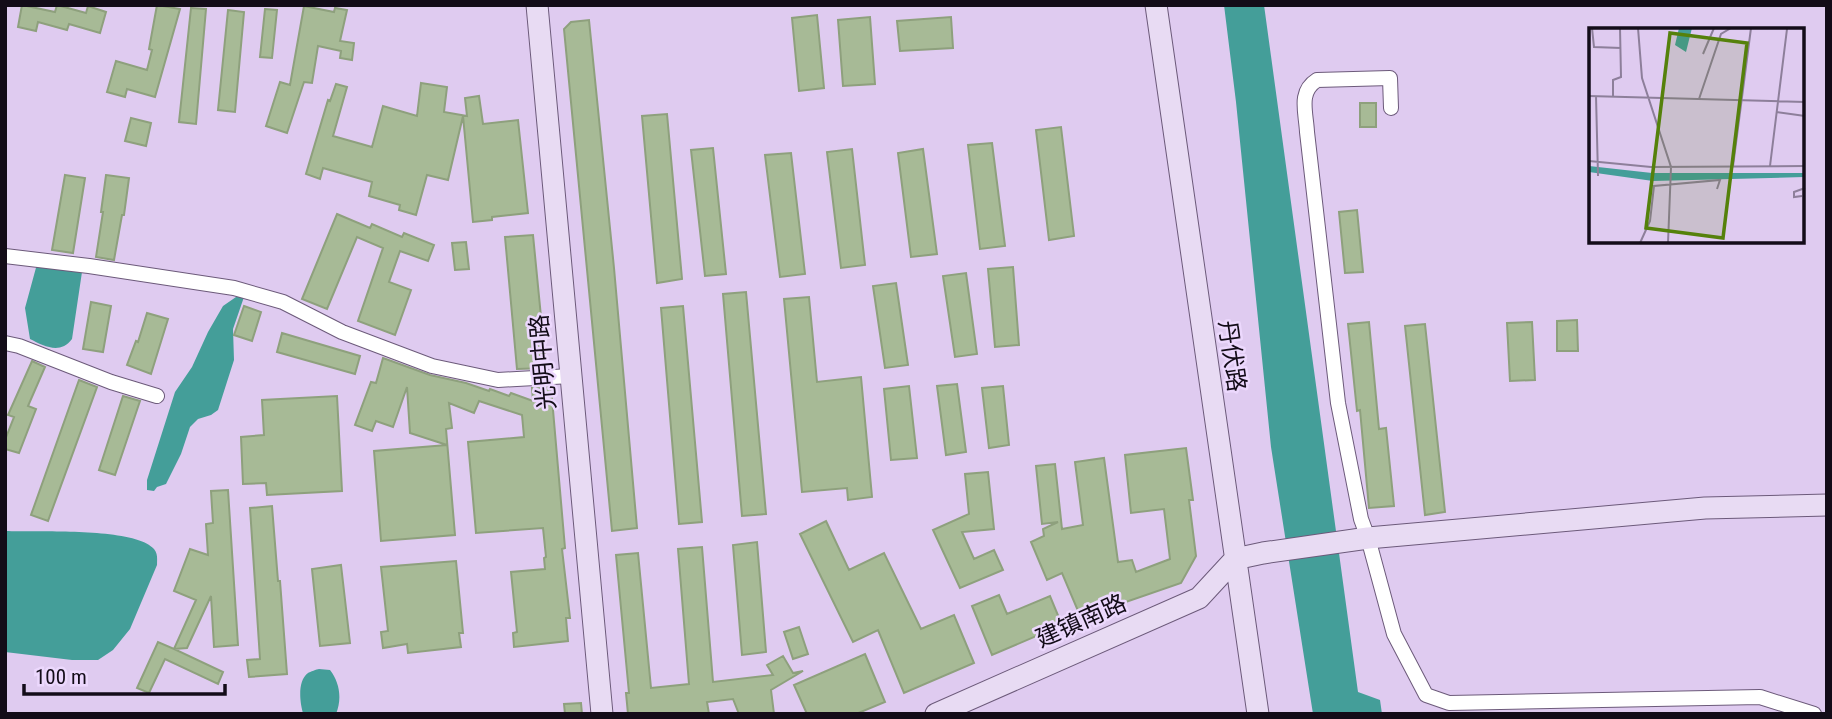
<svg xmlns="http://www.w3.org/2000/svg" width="1832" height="719" font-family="'Roboto Condensed','Noto Sans SC',sans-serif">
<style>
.water{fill:#449e99}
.building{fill:#a7ba96;stroke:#8ea07d;stroke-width:2}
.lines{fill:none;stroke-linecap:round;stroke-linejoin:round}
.street-casing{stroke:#6c5a7a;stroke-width:16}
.secondary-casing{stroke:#6c5a7a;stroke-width:23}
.street{stroke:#fff;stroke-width:14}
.secondary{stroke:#e8dbf3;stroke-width:21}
.labels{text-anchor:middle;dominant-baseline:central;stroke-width:5;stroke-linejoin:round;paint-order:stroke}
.street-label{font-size:24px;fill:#130c18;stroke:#ecd8fd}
.inset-road{fill:none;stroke:#8d7f9a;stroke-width:2}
.view{fill:#55810b;fill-opacity:0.15;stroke:#55810b;stroke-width:3.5}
.inset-edge{fill:none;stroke:#130c18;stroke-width:3.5}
</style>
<rect width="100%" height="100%" fill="#dfcbf0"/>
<path class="water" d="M1224 5H1264L1358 692 1380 700 1382 714H1313L1271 447 1236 102Z
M37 264 82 272 72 339C60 355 44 346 30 339L25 308Z
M236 297H244L233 329 234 360 218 410 211 415 198 419 190 427 181 454 166 484 157 487 154 491 147 490V480L175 392 192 367 208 332 223 306Z
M5 531C35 532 136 527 154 549 158 554 157 559 157 565L130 629 113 650 98 660H72L5 652Z
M319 669 330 670C340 683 342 699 336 714L303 713C300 703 297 681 308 673 310 672 317 669 319 669Z"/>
<path class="building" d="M22 5 55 12 57 5 86 13 88 6 106 12 100 33 69 24 67 30 38 22 36 31 18 27Z
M157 5 180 9 155 97 127 89 125 97 107 92 116 61 147 70 152 50 149 49Z
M304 6 334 12 335 8 347 10 340 41 354 43 352 60 340 58 341 51 318 46 312 83 304 82 287 133 266 126 280 82 290 85Z
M191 8 206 9 196 124 179 122Z
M265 9 277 10 272 58 260 57Z
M228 10 244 12 235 112 218 110Z
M817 15 824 88 799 91 792 18Z
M870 17 875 84 843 86 838 20Z
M951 17 953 48 900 51 897 21Z
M589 20 614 268 637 528 612 531 564 29 571 22Z
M421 83 447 87 444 112 467 116 465 98 479 96 483 124 518 120 528 213 492 217V220L473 222 463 116 448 180 427 175 416 215 399 210 400 205 369 196 372 182 323 168 320 179 306 174 328 100 330 101 336 84 347 87 333 136 372 147 383 106 417 116Z
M1360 103H1376V127H1360Z
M667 114 682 279 657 283 642 116Z
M131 118 151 123 146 146 125 141Z
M1061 127 1074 236 1049 240 1036 130Z
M992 143 1005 246 980 249 968 145Z
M713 148 726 274 705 276 691 150Z
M852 149 865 265 841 268 827 152Z
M923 149 937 254 911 257 898 153Z
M791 153 805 274 780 277 765 155Z
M65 175 85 178 73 253 52 250Z
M106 175 129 178 124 215H122L114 260 96 257 103 212H101Z
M1357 210 1363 272 1345 273 1339 212Z
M337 214 370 228 372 224 402 237 404 233 434 245 428 261 400 251 389 282 411 290 395 335 358 321 383 248 357 237 327 309 302 299Z
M533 235 546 368 517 369 505 237Z
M466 242 469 269 455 270 452 243Z
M1013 267 1019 345 995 347 988 269Z
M966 273 977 354 955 357 943 276Z
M896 283 908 365 885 368 873 286Z
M746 292 766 514 742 516 723 294Z
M809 297 817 382 861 377 872 497 848 500 847 488 802 492 784 299Z
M91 302 111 306 103 352 83 349Z
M244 306 261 312 252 341 234 335Z
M683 306 702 522 679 524 661 308Z
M147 313 168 319 151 374 127 365 136 341 138 342Z
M1577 320 1578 351H1557V321Z
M1369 322 1379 429 1386 428 1394 506 1369 508 1360 410 1357 411 1348 324Z
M1532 322 1535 380 1510 381 1507 323Z
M1425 324 1445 512 1425 515 1405 326Z
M282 333 360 356 355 374 277 352Z
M383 358 430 375 466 383 489 391 490 389 509 396 511 393 533 401 532 388 551 387 565 548 562 549 570 618H566L568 641 514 647 513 633 517 632 511 572 545 569 544 558 546 557 543 528 476 533 468 442 524 437 522 415 479 401 474 413 449 403 452 428 446 429 455 535 381 541 374 451 447 445 410 433 407 387 393 427 376 421 372 431 355 425 371 382 376 383Z
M32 361 45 367 28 406 36 409 19 453 5 449V440L14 417 8 415Z
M79 380 97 387 48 521 31 515Z
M957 384 966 452 946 455 937 386Z
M909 386 917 458 891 460 884 389Z
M1003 386 1009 445 989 448 982 388Z
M123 396 140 401 115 475 99 470Z
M337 396 342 491 267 495 266 483 243 484 241 437 264 435 262 400Z
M1186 448 1193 500H1189L1196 556 1181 583 1120 604 1119 602 1081 618 1062 573 1047 580 1031 542 1044 536 1043 529 1058 522 1042 524 1036 466 1055 464 1062 529 1083 525 1075 462 1104 458 1118 562 1132 560 1136 572 1170 559 1164 509 1131 513 1125 455Z
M988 472 994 529 962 532 974 559 994 550 1003 570 960 588 933 530 969 514 965 474Z
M228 490 238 645 214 647 211 596 187 648 174 649 223 672 218 684 165 659 149 693 137 688 158 642 174 649 196 600 174 591 190 549 208 555 206 524 213 523 211 491Z
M272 506 278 581H280L287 674 249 677 247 660 260 659 250 508Z
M826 521 849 570 884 553 921 629 954 615 974 663 904 693 878 630 853 642 800 534Z
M757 542 766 652 742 655 733 545Z
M702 547 713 682 773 675 767 665 783 656 793 673 803 671 771 690 774 714H739L733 699 707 702 709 714H628L626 693H629L616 555 638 553 651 688 689 684 678 549Z
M456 561 463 633H459L461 647 408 653 407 644 383 648 381 632 388 631 381 567Z
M341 565 350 643 320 646 312 569Z
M999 595 1007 614 1050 596 1062 625 992 655 972 606Z
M799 627 808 654 793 659 784 632Z
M865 654 885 702 856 714H807L794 685Z
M581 703 582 714H565L564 704Z"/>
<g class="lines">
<g class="street-casing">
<path id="street" d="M1391 108 1390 78 1317 80C1298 92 1306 112 1307 132L1338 403 1361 519 1368 538 1394 634 1426 695 1449 703 1760 697 1814 714
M5 256 89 266 234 288 283 302 342 332 432 366 498 380 571 376
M5 343 19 346 111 382 157 396"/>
</g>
<g class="secondary-casing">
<path id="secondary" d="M537 5 602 714
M1156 5 1258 714
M936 714 1199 598 1235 559 1263 553 1368 538 1705 508 1827 505"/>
</g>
<use href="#street" class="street"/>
<use href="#secondary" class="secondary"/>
</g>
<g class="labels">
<g class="street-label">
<text transform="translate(1232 356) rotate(82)">丹伏路</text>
<text transform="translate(543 362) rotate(-95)">光明中路</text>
<text transform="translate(1081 621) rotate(-24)">建镇南路</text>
</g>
</g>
<g transform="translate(1589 28)">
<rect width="215" height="215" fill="#dfcbf0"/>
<path d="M90 0H103L97 24 86 17ZM0 138 63 145H215V149L64 153 0 144Z" fill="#449e99"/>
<path class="inset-road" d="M3 0 5 19 32 20M49 0 53 50 82 139 79 215M114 26 125 0M0 68 216 74M7 68 9 148M24 68V52L32 49 31 0M110 71 132 6 142 0M187 84 216 88M0 133 62 139 216 138M144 138 162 0M181 138 198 1M213 168 205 169V164L216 160M51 215 61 193 65 158 131 152 128 161"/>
<path class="view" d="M81 5 158 15 134 210 57 200Z"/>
<rect width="215" height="215" class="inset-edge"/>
</g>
<rect width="1832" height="719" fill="none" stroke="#130c18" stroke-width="14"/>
<path d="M24 684v10h201v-10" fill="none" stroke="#130c18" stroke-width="3.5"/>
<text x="35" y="684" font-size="21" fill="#130c18" stroke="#ecd8fd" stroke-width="5" paint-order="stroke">100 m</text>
</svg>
